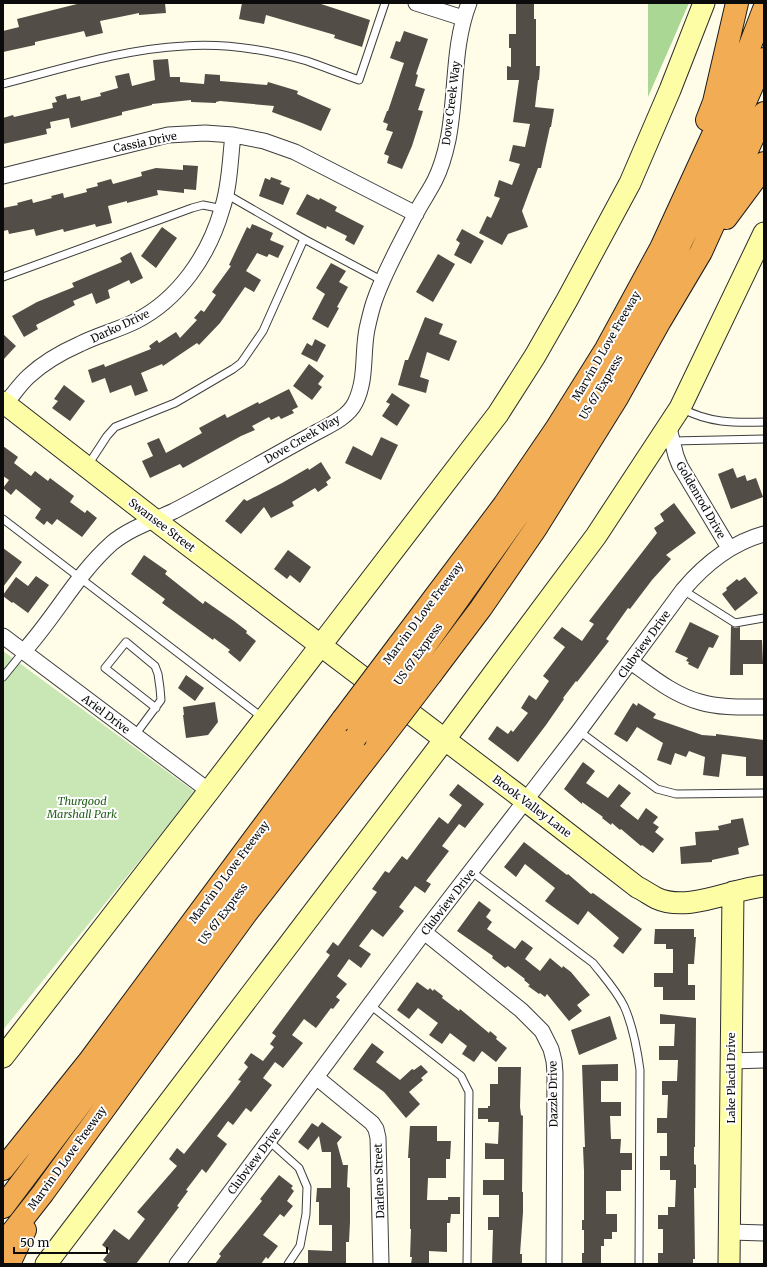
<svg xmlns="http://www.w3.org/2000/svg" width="767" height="1267" font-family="Merriweather,serif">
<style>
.green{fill:#c9e7b4}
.forest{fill:#abd794}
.building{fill:#534d47}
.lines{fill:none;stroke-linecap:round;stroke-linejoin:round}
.lane-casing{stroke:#3e3e3e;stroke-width:9}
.street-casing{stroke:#3e3e3e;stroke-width:17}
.secondary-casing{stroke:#2d2d2d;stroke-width:23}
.highway-casing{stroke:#1c1c1c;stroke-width:24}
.lane{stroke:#fff;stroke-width:7}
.street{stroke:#fff;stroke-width:15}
.secondary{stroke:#fdfda5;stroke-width:21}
.highway{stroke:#f1ac54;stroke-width:22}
.highway-bridge-casing{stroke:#1c1c1c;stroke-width:24;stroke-linecap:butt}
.highway-bridge{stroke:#f1ac54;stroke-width:22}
.labels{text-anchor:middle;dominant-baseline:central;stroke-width:4;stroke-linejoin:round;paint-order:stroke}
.street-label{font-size:11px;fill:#0b0b0b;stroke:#fff}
.park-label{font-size:11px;font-style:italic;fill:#24601d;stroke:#fff}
</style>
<rect width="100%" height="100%" fill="#fffde8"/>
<path class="green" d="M3 651 195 792 3 1030Z"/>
<path class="forest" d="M648 3H689L648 97Z"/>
<path class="building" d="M81 3H165L166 13 139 15V13L100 21 103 33 86 37 84 31 35 42V45L3 52V31L19 27 17 19Z
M242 3H318L370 20 362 47 334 38 335 35 266 15 264 24 239 19Z
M516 3H534V19H536V66H540L539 80H538L535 107 554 109 551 127H550L541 168H538L522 211 528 227 508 234 502 245 479 233 487 216 491 218 500 198 494 196 499 180 512 185 520 164 509 161 513 145 525 147 530 124 513 122 519 80H507V66L511 67V48H509V34H516Z
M404 31 428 39 416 74 418 75 415 86 425 89 418 110 423 111 412 146 402 169 387 163 389 156 384 154 393 132 386 130 388 124 383 122 387 111H388L404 63 390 58 396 41 400 42Z
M168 59 170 77H180V82L204 84 205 74 220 75V81L267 85 268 82 298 91 297 94 331 109 321 131 302 123 272 112 274 106 220 101 216 102V103L191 102V100L152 104V105L122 112V115L71 128 69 118 50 122 51 128 46 129 47 134 3 144V118L13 115 14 117 53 108 52 103 57 102 55 97 66 94 67 99 80 96 81 101 101 96 100 93 118 88 115 76 129 73 132 86 155 80 153 60Z
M183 165 198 166 196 190 184 189V193L157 190 158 195 127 203V201L108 206 112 223 96 227 95 224 64 232 63 229 36 236 34 229 9 234 8 230 3 231V208L18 205 17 203 32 199 33 203 52 198 51 196 63 193 64 198 87 192 86 189 98 186 97 183 111 179 113 184 142 176 141 172 156 168 183 170Z
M271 177 282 181 280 184 290 188 283 205 259 196 265 178 270 180Z
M307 194 319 200 320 198 337 207 335 211 364 226 354 245 345 240 347 236 327 226 326 229 296 214Z
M252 224 273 233 270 240 284 246 278 258 269 254 267 257 257 253 246 271 261 280 254 292 245 287 220 323 199 345 197 343 163 366 162 364 141 373 148 391 135 396 131 385 110 393 105 378 92 383 88 370 104 364 105 367 151 349 149 346 157 340 159 343 176 332 180 338 197 320 194 318 201 310 204 312 216 295 212 292 231 266 229 265 247 227 250 229Z
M162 227 177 238 156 268 141 256Z
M462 229 484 241 471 264 454 255 460 243 456 240Z
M131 252 143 278 131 284 129 280 108 290 110 298 96 304 92 293 73 301 75 305 36 325 38 329 24 337 12 316 37 302 74 287 72 283 122 262 120 258Z
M438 254 455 264 433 302 416 292Z
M331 263 346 271 339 282 348 287 337 307 339 308 328 328 312 319 325 294 316 288Z
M425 317 443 324 439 334 457 341 449 361 427 352 420 377 429 380 426 393 398 385 405 360H408Z
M3 334 16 346 3 360Z
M315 339 326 345 317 362 301 354 307 343 312 346Z
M309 364 324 376 318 384 322 387 312 400 293 386Z
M64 385 85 401 70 421 52 408 58 401 54 399Z
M289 389 298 407 292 410 294 413 281 419 279 416 271 420 269 417 252 426 255 430 241 436 183 468 180 464 150 478 142 461 153 456 147 443 159 438 166 453 202 433 199 428 225 414 227 418 258 402 259 404Z
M392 393 410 405 397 426 382 416 390 404 386 402Z
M381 437 398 445 381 480 345 463 353 446 372 456Z
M3 446 18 457 14 463 31 476 35 471 48 481 50 478 74 496 70 502 85 513 87 510 97 518 82 537 57 519 52 525 47 521 44 525 35 518 41 509 16 489 11 495 3 488 9 480 3 476Z
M321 462 331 478 326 482 328 485 318 492 315 488 292 502 294 506 271 518 264 507 241 534 225 521 244 499 247 501 282 483 308 468 309 470Z
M733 468 737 478 745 475 747 481 756 478 763 497 731 509 718 474Z
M674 503 696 533 666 555 671 559 652 580 630 609 628 608 606 639 609 641 577 682 576 681 563 698 564 699 546 725 518 762 488 739 497 726 508 734 511 730 513 732 528 713 521 708 529 695 536 700 549 681 543 676 565 647 553 638 562 627 582 641 594 624 589 621 657 533 654 528 664 521 660 514Z
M3 548 22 562 3 587Z
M288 550 311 567 300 583 290 575 287 579 274 569Z
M144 555 167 571 165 574 203 604 205 601 234 621 247 631 246 633 256 641 240 662 228 652 230 650 214 638 213 640 162 603 165 599 131 574Z
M36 576 49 585 28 613 13 602 12 603 3 596V595L16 577 28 586Z
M745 577 758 593 735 611 722 594 727 590 726 588 737 579 739 581Z
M690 622 719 636 713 648 709 647 698 669 688 664 689 662 686 661 688 658 675 652Z
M731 626 735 628 740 627V640H762L763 664H743V675H730Z
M186 675 204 688 195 701 178 688Z
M215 702 218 722 208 735 186 738 183 715H184L183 707Z
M633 703 637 706 638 703 656 714 653 718 702 735 716 736V734L764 740V776H746V757L722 754 719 777 703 775 705 757 689 751 686 757 675 753 671 765 657 760 663 743 637 727 627 742 614 734Z
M583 762 595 771 586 783 608 798 619 784 631 793 620 806 638 820 646 808 658 817 653 823 659 827 655 832 664 839 653 853 642 845 641 846 621 829 620 830 612 823 611 825 602 818 603 817 582 802V804L564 789Z
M458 784 484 804 465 828 459 824 442 846 449 851 426 881 431 884 425 893 415 886 399 907 404 911 383 937 372 929 359 946 371 954 361 968 349 959 337 976 347 984 336 997 340 1000 333 1009 331 1008 316 1028 304 1019 292 1035 303 1043 283 1068 275 1062 263 1078 272 1085 251 1112 246 1108 233 1125 228 1121 217 1136 227 1144 206 1173 202 1169 186 1190 188 1191 177 1206 179 1207 136 1264H108L103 1260 110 1251 102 1245 114 1229 129 1240 145 1219 137 1212 177 1166 169 1159 177 1148 184 1154 229 1097 241 1081 238 1080 248 1067 244 1063 251 1053 263 1061 274 1047 270 1044 276 1036 272 1033 330 955 326 952 333 942 338 946 377 892 372 889 385 871 389 873 402 856 407 860 439 817 448 824 462 805 449 795Z
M743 818 749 845 738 848 739 854 712 860V862L681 864 680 847 696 845 695 832 719 830 718 826 731 823V820Z
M524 842 567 875 568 874 591 894 593 893 642 929 623 954 613 946 619 938 588 911 578 925 545 901 555 888 525 864 516 877 504 867Z
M479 901 491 910 486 917 492 922 487 929 515 949 522 940 533 948 525 959 540 971 550 958 562 968 563 966 571 972 590 995 577 1005 582 1011 569 1021 547 994 545 997 540 993 539 994 528 986 530 985 524 980 525 979 508 966 505 968 492 958 493 956 457 931Z
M655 929H694V937H696L694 964H688V985H695V1000H663V987H654V973H673V949H666V944H654Z
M417 982 428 990 430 988 433 991 434 989 443 996 442 998 459 1011 460 1009 489 1033 490 1031 497 1037 496 1039 507 1048 496 1062 482 1051 474 1062 462 1054 467 1046 450 1033 442 1044 429 1035 438 1023 418 1008 409 1019 397 1010Z
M660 1014 696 1018 695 1147H694V1164L696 1165V1188H694L695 1259H693V1264H658V1253H663V1229H658V1215H668V1207H675L676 1180H670V1170H660V1156H667V1133H657V1118H667L668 1095H662V1081H677L678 1060H659V1046H674L675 1024H660Z
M610 1016 617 1039 579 1055 571 1030Z
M372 1043 384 1052 376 1062 400 1080 412 1069 414 1070 421 1065 428 1072 421 1078 423 1080 409 1092 420 1104 406 1118 384 1092 353 1069Z
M618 1064V1081H601V1102H621V1116H610L611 1139H621L620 1153H632V1170H621V1191H606V1214H617V1232H612V1239H604V1246H601V1264H582V1253H584V1230H582V1220H584V1171L583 1147H585L582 1065Z
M498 1067H521L520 1107 521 1115 523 1116 522 1192H523V1212L520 1254H522V1264H492L493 1230H488V1217H499V1195H483V1180H504V1159H485V1143L498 1144 499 1122H488V1119H478V1108H488V1106H490V1084H498Z
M322 1122 342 1137 337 1143 343 1165H348L347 1187 350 1188V1222L349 1242H346V1264H308V1250L332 1251V1225H319V1202H316L317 1188H331V1152H322L319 1136 308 1150 298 1142 312 1123 318 1127Z
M410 1126H437V1141H451L450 1159H446V1178H428L427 1200H448V1197H460V1214H451L450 1223H447V1252L429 1251V1264H411L412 1257H410L411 1229H410V1158H408Z
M279 1175 293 1186 291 1188 294 1191 287 1201 293 1206 284 1217 280 1214 263 1235 278 1246 268 1259 266 1257 261 1264H215L221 1256 219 1254 262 1201 260 1199Z"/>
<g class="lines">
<g class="lane-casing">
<path id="lane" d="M3 84C62 69 123 49 184 46 225 43 268 50 307 61 324 67 342 74 359 80L385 3
M226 194 304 239 383 281
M3 277 192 208 203 205 223 209
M681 408C709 423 733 423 764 422
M672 441 764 439
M88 465 107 436 115 427 175 403 233 369 241 363 263 331 304 239
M3 519 263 718
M683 590 735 623 764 618
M3 677 24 651
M579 731 657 789 676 794 764 793
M135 735 161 700 160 688 158 674 155 666 126 642 105 668 156 708
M472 872 593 963C604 977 616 990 624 1006 633 1026 637 1048 640 1070L639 1264
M370 1005 461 1076 469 1092 467 1264
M269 1141 299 1168 307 1187 306 1214 300 1246 288 1264"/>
</g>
<g class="street-casing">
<path id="street" d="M416 3 463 18
M3 176 168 135 205 133 233 135 264 141 295 152 416 214
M5 404C13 395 20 384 29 376 43 363 62 352 80 344 98 335 118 330 136 321 179 299 209 255 222 209 230 186 230 159 233 135
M669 428 676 456 680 466 729 548
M3 636 209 791
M24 651C55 617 77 574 112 543 130 528 153 521 174 511 222 486 269 458 317 432 330 425 348 417 355 403 367 379 362 354 367 329 369 320 371 311 374 302 384 272 401 243 415 215 421 203 429 192 435 180 441 168 445 154 448 140 457 95 452 47 469 3
M631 662C652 677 674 695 700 702 720 708 743 707 764 707
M424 932 521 1010 542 1031 551 1049 554 1061 555 1073 554 1264
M731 1061 764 1060
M316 1077 372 1123 376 1129 378 1138 381 1264
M730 1232 764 1233
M177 1264 424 932 579 731 683 590C705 564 731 543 764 534"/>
</g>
<g class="secondary-casing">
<path id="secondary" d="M3 402 155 520 526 801 637 887C643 890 649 894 656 898 688 913 731 889 764 886
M3 1057 209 791 498 414 535 356 567 300 630 183 670 90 704 3
M46 1264 445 739 596 536 680 408 764 233
M729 1264 733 892"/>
</g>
<g class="highway-casing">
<path id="highway" d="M707 120 714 102 737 3
M726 218 755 179 764 163
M398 646 504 505 556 429 606 349 661 248 729 100 764 9
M414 661 531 497 600 392 657 291 705 193 764 59
M432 673 481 608 536 528 617 398 660 321 701 252 764 113
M3 1169 90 1060 343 719
M3 1207 355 738
M3 1244 43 1193 245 915 377 745
M9 1264 25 1230"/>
</g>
<use href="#lane" class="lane"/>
<use href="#street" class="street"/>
<use href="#secondary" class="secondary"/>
<use href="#highway" class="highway"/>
<g class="highway-bridge-casing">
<path id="highway-bridge" d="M343 719 398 646
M355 738 414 661
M377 745 432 673"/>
</g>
<use href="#highway-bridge" class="highway-bridge"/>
</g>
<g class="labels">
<g class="street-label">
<text transform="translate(451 103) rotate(-83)">Dove Creek Way</text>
<text transform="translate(145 142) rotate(-12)">Cassia Drive</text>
<text transform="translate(120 326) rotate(-25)">Darko Drive</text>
<text transform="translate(606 346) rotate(-60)">Marvin D Love Freeway</text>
<text transform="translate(601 387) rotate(-59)">US 67 Express</text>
<text transform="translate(302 439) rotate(-30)">Dove Creek Way</text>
<text transform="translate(701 500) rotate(60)">Goldenrod Drive</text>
<text transform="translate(162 525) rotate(37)">Swansee Street</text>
<text transform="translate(423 613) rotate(-53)">Marvin D Love Freeway</text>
<text transform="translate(644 644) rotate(-54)">Clubview Drive</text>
<text transform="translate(418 654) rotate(-54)">US 67 Express</text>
<text transform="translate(106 714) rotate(37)">Ariel Drive</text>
<text transform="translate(532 806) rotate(37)">Brook Valley Lane</text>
<text transform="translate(229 872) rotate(-53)">Marvin D Love Freeway</text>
<text transform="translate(448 902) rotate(-52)">Clubview Drive</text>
<text transform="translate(223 914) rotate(-53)">US 67 Express</text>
<text transform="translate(731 1078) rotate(-90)">Lake Placid Drive</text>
<text transform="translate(553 1094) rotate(-91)">Dazzle Drive</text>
<text transform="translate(67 1158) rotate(-54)">Marvin D Love Freeway</text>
<text transform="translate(254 1161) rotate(-53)">Clubview Drive</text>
<text transform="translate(379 1181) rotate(-92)">Darlene Street</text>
</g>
<g class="park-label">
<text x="82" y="801">Thurgood<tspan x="82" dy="13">Marshall Park</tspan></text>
</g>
</g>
<rect width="767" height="1267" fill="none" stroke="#0b0b0b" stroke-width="8"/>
<path d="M14 1247v6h93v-6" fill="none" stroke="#0b0b0b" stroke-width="2"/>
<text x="20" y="1247" font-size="12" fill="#0b0b0b" stroke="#ffffff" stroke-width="3" paint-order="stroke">50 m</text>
</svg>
